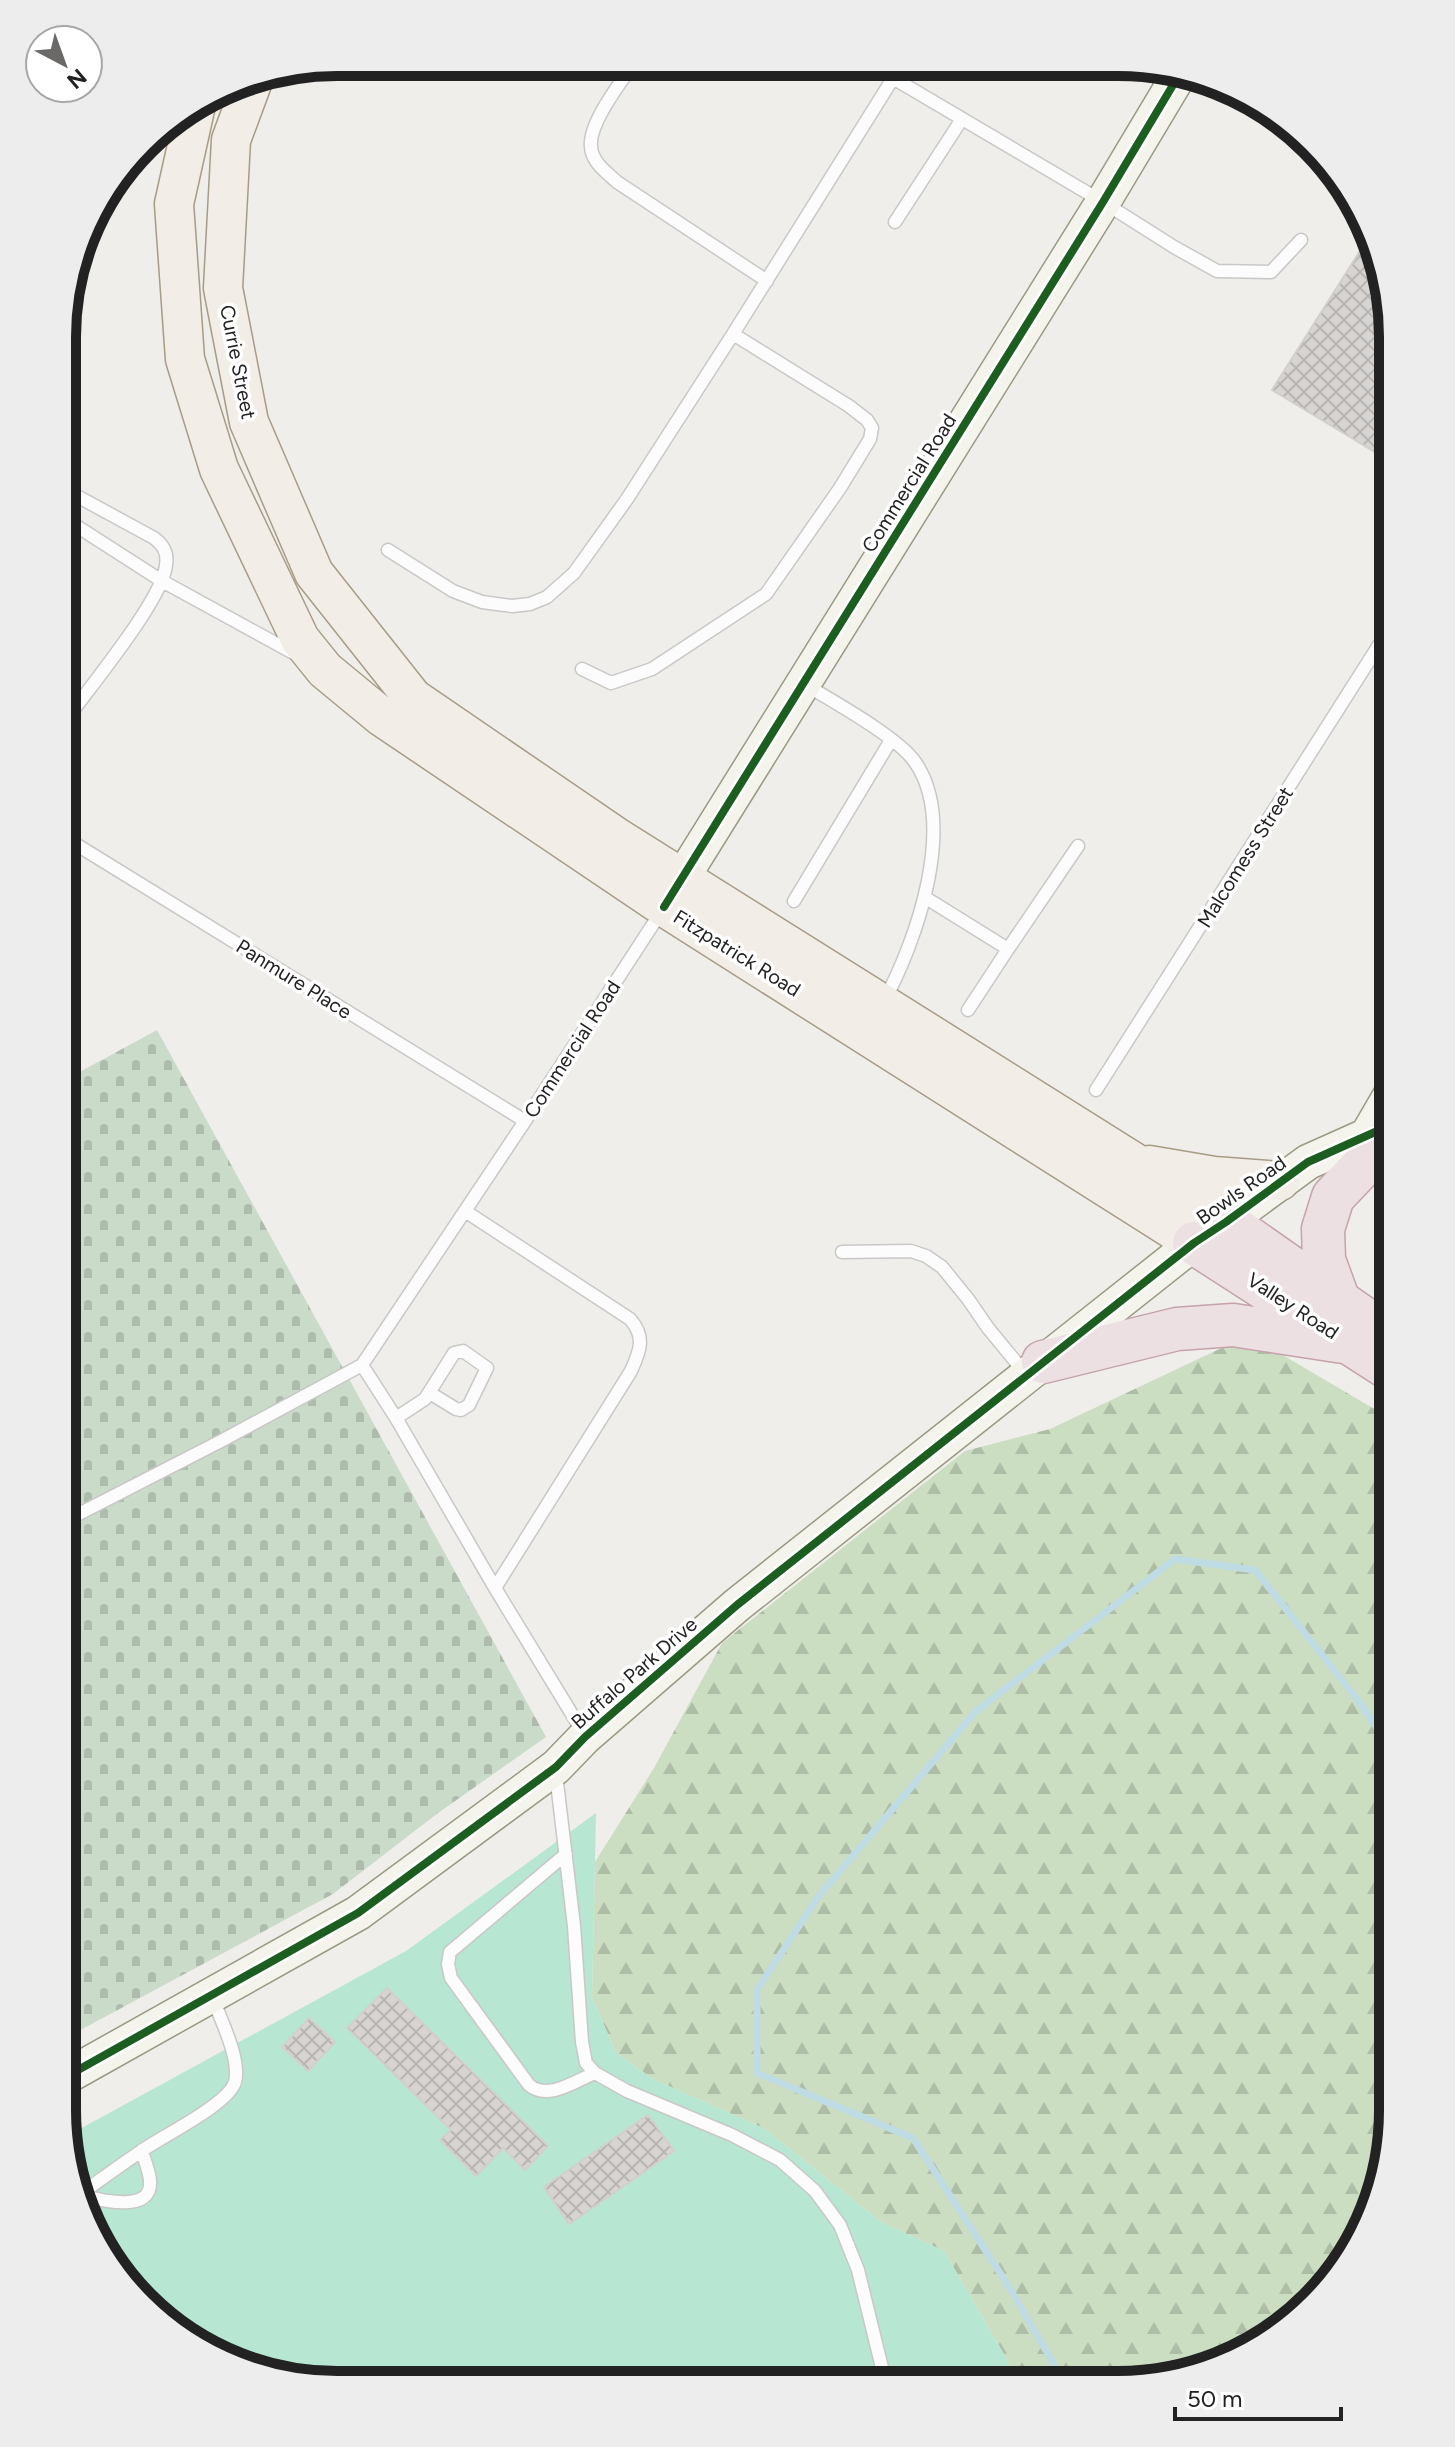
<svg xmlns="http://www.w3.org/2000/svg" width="1455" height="2447" font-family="Figtree,sans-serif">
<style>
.forest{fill:url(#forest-firs)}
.cemetery{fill:url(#cemetery-stones)}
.pitch{fill:#b7e6d2}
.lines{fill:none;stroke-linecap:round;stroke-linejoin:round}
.stream{stroke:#bfdbe3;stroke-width:7}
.building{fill:url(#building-cross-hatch);stroke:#d3d0cc;stroke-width:2}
.lane-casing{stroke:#c9c8c7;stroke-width:15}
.secondary-casing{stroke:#999a82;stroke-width:37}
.primary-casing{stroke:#a79c86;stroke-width:41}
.highway-casing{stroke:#c5a2ac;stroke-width:45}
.lane{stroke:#fdfcfc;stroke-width:12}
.secondary{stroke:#f4f4ed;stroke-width:34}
.primary{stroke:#f3ede7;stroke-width:38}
.highway{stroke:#ece0e2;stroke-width:42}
.cycleway-casing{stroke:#fff;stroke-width:13}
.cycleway{stroke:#1b5e20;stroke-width:8}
.labels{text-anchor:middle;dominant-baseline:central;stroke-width:7;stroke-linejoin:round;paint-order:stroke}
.street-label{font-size:20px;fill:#222;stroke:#fff}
.rim{fill:none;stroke:#222;stroke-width:10}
</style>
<defs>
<pattern id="forest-firs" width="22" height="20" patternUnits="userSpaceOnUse" patternTransform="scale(2)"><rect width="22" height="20" fill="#cbdec1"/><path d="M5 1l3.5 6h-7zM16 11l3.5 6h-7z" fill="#aebea6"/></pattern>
<pattern id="cemetery-stones" width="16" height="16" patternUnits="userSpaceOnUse" patternTransform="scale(2)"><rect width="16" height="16" fill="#cadbca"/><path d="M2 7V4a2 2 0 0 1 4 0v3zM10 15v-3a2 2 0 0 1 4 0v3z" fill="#adbcad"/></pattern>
<pattern id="building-cross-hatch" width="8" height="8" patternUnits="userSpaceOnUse" patternTransform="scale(2)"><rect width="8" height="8" fill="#d7d4d2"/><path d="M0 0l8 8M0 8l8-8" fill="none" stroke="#b8b6b4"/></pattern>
</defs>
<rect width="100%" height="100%" fill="#f0eeeb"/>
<path class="forest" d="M1249 1335 1393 1420 1392 2129 1378 2199 1337 2277 1223 2364 1119 2385H1018L1005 2356 944 2251 881 2222 765 2129 653 2079 616 2053 592 1997 595 1862 654 1768 722 1643 965 1451 1050 1429Z"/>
<path class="cemetery" d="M157 1030 546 1737 438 1813 333 1894 62 2040 63 1081Z"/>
<path class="pitch" d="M596 1813 592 1997 616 2053 653 2079 765 2129 881 2222 944 2251 1005 2356 1018 2385 301 2383 170 2329 83 2215 67 2136 406 1951Z"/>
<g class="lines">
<path class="stream" d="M1066 2385 1009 2287 913 2138 757 2073V1990L818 1897 975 1712 1175 1559 1255 1570 1356 1698 1393 1751"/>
</g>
<path class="building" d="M1372 232 1393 337V463L1272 390Z
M387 1988 548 2146 525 2170 503 2148 476 2176 440 2140 451 2130 347 2028Z
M309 2018 335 2042 308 2071 282 2047Z
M648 2115 674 2151 569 2224 544 2187Z"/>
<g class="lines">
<g class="lane-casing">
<path id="lane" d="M634 63C621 82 588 124 591 147 592 162 606 172 617 182L767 281
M893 78 1103 202 1174 247 1217 271 1271 272 1301 240
M895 222 962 119
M64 518 162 581 297 655
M388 550 453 591 482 602 512 606 530 604 547 597 574 573 627 499 733 334 902 64
M582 669 611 683 652 669 766 594 840 488 870 439 872 428 867 420 849 406 733 334
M806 685C834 702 899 738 915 762 958 824 916 942 884 1001
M64 723C87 690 163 600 166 565 168 552 163 545 154 538L64 489
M64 837 525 1121
M926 898 1008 949 1078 846
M794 901 891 740
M968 1010 1008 949
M1096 1090 1393 623
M465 1211 630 1319C646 1337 640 1351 631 1371L495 1588
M842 1252 911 1251 926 1256 942 1267 968 1299 988 1328 1025 1373
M396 1418 425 1399 454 1353 463 1351 487 1368 469 1405 461 1410 456 1409 430 1393
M63 1522 221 1441 362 1365
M584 1734 495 1588 396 1418 362 1365 525 1121 661 912
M556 1774 574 1926 582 2042 586 2063 595 2073 627 2091 732 2135 780 2160 815 2191 840 2225 858 2270 886 2384
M566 1854 450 1952 448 1964 451 1978 529 2085C548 2101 575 2081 595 2073
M79 2195C99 2181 119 2166 140 2152 160 2137 228 2105 235 2082 241 2060 221 2020 213 1999
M79 2195C96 2199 153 2215 150 2181 150 2173 144 2160 142 2150"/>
</g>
<g class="secondary-casing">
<path id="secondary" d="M669 899 1103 202 1179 75
M1368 1134 1393 1091
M62 2079 358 1913 556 1767 585 1737 737 1605 1194 1243 1226 1222 1308 1162 1393 1124"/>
</g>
<g class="primary-casing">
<path id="primary" d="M254 78 231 140 223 288 249 422 314 573 413 698 615 836 1134 1162 1226 1222
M196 105 174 204 185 359 219 469 300 639 325 670 382 717 664 907 1194 1243
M1149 1165 1214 1176 1280 1181"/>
</g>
<g class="highway-casing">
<path id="highway" d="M1226 1222 1382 1331
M1194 1243 1393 1371
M1339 1301 1324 1260 1323 1229 1333 1197 1393 1134
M1043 1362 1177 1329 1233 1325 1350 1343"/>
</g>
<use href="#lane" class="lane"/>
<use href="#secondary" class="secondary"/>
<use href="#primary" class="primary"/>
<use href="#highway" class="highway"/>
<g class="cycleway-casing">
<path id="cycleway" d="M664 907 1103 202 1179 75
M62 2079 358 1913 556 1767 585 1737 737 1605 1194 1243 1226 1222 1308 1162 1393 1124"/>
</g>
<use href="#cycleway" class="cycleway"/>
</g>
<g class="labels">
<g class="street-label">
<text transform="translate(238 362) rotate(79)">Currie Street</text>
<text transform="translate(909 483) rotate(-58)">Commercial Road</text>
<text transform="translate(1245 857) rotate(-58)">Malcomess Street</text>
<text transform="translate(737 953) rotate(32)">Fitzpatrick Road</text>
<text transform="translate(294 979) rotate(32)">Panmure Place</text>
<text transform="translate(572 1049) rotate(-57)">Commercial Road</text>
<text transform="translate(1241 1190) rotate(-35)">Bowls Road</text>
<text transform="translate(1293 1306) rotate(33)">Valley Road</text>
<text transform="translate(634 1673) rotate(-41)">Buffalo Park Drive</text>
</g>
</g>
<path d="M0 0H1455V2447H0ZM337 76H1118A261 261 0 0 1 1379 337V2110A261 261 0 0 1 1118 2371H337A261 261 0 0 1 76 2110V337A261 261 0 0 1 337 76Z" fill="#ededed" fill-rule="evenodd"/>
<path class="rim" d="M337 76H1118A261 261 0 0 1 1379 337V2110A261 261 0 0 1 1118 2371H337A261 261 0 0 1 76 2110V337A261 261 0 0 1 337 76Z"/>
<g transform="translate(64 64) rotate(139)"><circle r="38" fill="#ffffff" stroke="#a7a7a7" stroke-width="2"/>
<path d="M0-6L14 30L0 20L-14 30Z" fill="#6a6968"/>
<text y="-12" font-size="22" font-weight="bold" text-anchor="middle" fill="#222222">N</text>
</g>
<path d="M1175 2407v12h166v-12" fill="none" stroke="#222222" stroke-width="4"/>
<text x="1187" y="2407" font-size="24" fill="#222222" stroke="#ffffff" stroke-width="6" paint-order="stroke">50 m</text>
</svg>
